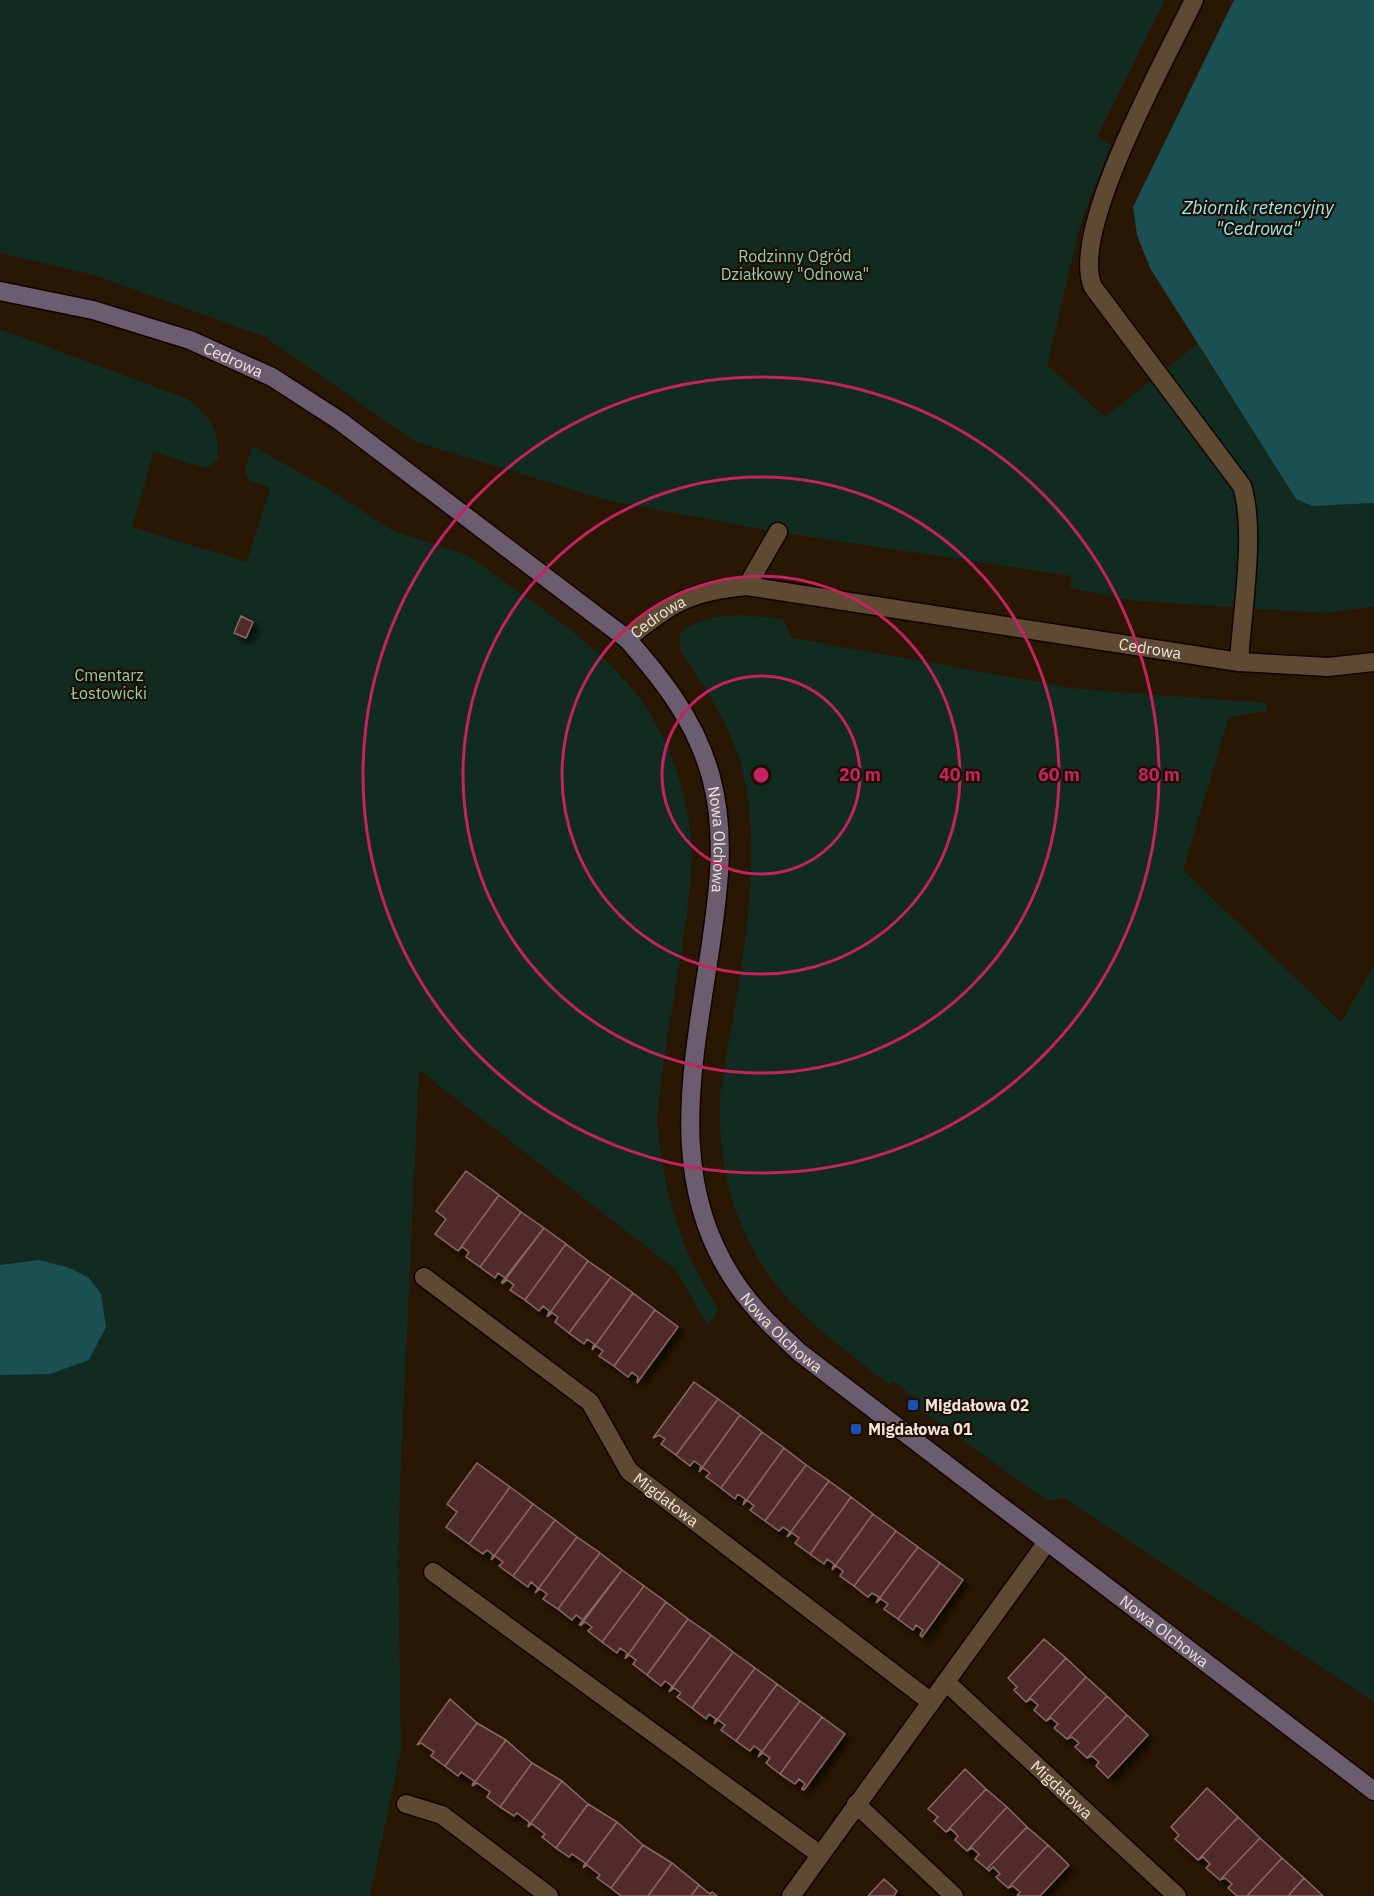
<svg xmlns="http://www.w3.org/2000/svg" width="1374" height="1896" font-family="'IBM Plex Sans',sans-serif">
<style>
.green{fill:#112b20}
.water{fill:#1a5053}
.building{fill:#512c29;stroke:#896864;stroke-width:1.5;filter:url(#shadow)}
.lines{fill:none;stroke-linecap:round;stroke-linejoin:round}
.lane-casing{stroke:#110300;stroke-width:21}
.street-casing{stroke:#110300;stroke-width:21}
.secondary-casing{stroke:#110300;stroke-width:21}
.lane{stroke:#5e4933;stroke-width:18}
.street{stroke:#5e4933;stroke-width:18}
.secondary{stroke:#6c5c6f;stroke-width:18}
.ring{fill:none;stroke:#c42261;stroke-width:3}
.transit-dot{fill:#1a4fb4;stroke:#1f0e00;stroke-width:2}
.labels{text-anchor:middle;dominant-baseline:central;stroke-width:4.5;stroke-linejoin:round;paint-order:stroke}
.park-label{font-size:16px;fill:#8cd3b2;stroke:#1f0e00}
.street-label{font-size:16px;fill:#f1e5d8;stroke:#1f0e00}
.poi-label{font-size:16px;font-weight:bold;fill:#f1e5d8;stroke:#1f0e00;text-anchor:start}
.water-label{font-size:18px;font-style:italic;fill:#95eef4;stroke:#1f0e00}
.centre{fill:#c42261;stroke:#1f0e00;stroke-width:3}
.ring-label{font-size:18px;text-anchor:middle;font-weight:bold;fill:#c42261;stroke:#1f0e00;stroke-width:4.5;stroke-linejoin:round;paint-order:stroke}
</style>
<defs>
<filter id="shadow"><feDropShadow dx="5.5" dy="5.5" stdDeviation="3" flood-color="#0009"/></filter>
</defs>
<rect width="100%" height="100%" fill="#291703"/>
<path class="green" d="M0 0H1165L1097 137 1111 145 1081 222 1047 365 1105 417 1197 344 1296 499 1312 506 1374 503V607L1324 613 1136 601 1070 588 1072 576 778 532 610 501 416 442 265 337 94 275 0 253Z
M0 329 188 399C212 421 219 426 218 460L206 468 154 452 132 527 247 562 270 487 249 481 245 471 252 446 331 490 393 531 462 553 476 561C525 598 581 632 622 677 669 727 696 806 691 875 684 956 664 1037 657 1118 663 1191 679 1248 719 1310L708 1326 676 1270 419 1070 400 1484 398 1563 401 1749 370 1896H0Z
M739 615 783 619 792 638 1078 689 1267 703 1268 711 1229 717 1183 870 1341 1022 1374 966V1702L1065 1499 1046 1500 913 1405 917 1400 893 1381 889 1385C856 1358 820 1333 791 1302 738 1246 717 1172 720 1096 735 997 768 864 741 766 730 724 704 686 680 650V632C698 619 717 616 739 615Z"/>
<path class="water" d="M1234 0H1374V503L1312 506 1296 499 1150 268 1137 235 1133 207Z
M39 1260 70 1268 89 1278 101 1294 106 1327 89 1360 50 1374 0 1375V1265Z"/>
<path class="building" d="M241 616 253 622 246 638 234 633Z
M466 1171 499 1195 458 1251 435 1234 446 1219 436 1211Z
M499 1195 521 1212 480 1267 466 1257 469 1252 462 1247 458 1251Z
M521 1212 544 1228 501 1283 505 1278 498 1273 495 1278 480 1267Z
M544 1228 566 1244 525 1300 510 1290 514 1285 507 1280 502 1284Z
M566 1244 588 1261 547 1317 549 1311 543 1306 539 1311 525 1300Z
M588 1261 611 1277 569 1333 555 1322 558 1317 552 1313 547 1317Z
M611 1277 633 1293 592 1350 594 1344 587 1339 584 1344 569 1333Z
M633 1293 655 1310 614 1366 599 1356 603 1351 596 1346 592 1350Z
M655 1310 678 1327 637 1383 638 1377 632 1372 628 1377 614 1366Z
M694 1382 718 1399 676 1455 661 1444 665 1439 659 1435 653 1438Z
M718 1399 740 1415 699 1472 701 1466 694 1461 690 1466 676 1455Z
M740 1415 762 1432 721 1488 706 1477 710 1473 703 1468 699 1472Z
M762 1432 784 1448 743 1505 745 1499 738 1494 735 1499 721 1488Z
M784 1448 806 1465 765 1521 750 1510 754 1506 747 1500 743 1505Z
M477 1463 510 1487 469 1544 446 1527 457 1512 447 1504Z
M806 1465 829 1481 787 1537 790 1532 783 1527 779 1531 765 1521Z
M829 1481 851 1497 810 1554 795 1543 799 1538 792 1533 787 1537Z
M510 1487 533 1504 491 1560 493 1555 487 1550 483 1554 469 1544Z
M851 1497 873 1514 832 1570 834 1564 827 1559 824 1564 810 1554Z
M533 1504 555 1520 513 1576 499 1566 503 1562 495 1556 491 1560Z
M873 1514 896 1531 854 1586 840 1576 843 1571 836 1566 832 1570Z
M555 1520 577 1537 535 1593 538 1588 531 1582 528 1587 513 1576Z
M896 1531 918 1547 876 1603 879 1597 872 1593 868 1597 854 1586Z
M577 1537 600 1553 558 1609 543 1599 547 1594 540 1589 535 1593Z
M918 1547 940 1563 898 1619 884 1609 888 1604 881 1599 876 1603Z
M600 1553 622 1570 579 1625 583 1620 576 1615 572 1620 558 1609Z
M940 1563 963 1580 922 1637 920 1635 923 1630 916 1625 913 1630 898 1619Z
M622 1570 644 1586 602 1642 588 1631 592 1627 585 1622 580 1626Z
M644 1586 666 1602 625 1659 627 1653 620 1648 617 1653 602 1642Z
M666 1602 688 1619 647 1675 633 1664 636 1660 629 1655 625 1659Z
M688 1619 711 1635 669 1692 672 1686 665 1681 661 1686 647 1675Z
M711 1635 733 1652 692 1708 677 1697 681 1693 674 1688 669 1692Z
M1044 1639 1066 1658 1026 1702 1014 1690 1017 1687 1008 1678Z
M733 1652 755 1668 714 1724 716 1719 709 1714 706 1719 692 1708Z
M1066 1658 1086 1677 1046 1721 1034 1710 1038 1705 1031 1699 1026 1702Z
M755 1668 777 1684 736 1741 721 1730 725 1725 718 1720 714 1724Z
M1086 1677 1107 1696 1067 1739 1054 1728 1058 1724 1051 1718 1046 1721Z
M777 1684 800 1701 758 1757 761 1751 754 1746 750 1751 736 1741Z
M1107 1696 1127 1715 1087 1758 1075 1747 1079 1743 1072 1737 1067 1739Z
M450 1699 477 1723 445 1766 431 1756 434 1752 421 1743 417 1745Z
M800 1701 822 1717 780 1774 766 1763 770 1758 763 1753 758 1757Z
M1127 1715 1148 1735 1108 1778 1096 1766 1099 1762 1092 1756 1087 1758Z
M822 1717 845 1734 804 1790 802 1789 805 1784 799 1779 795 1784 780 1774Z
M477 1723 506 1740 472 1786 474 1781 461 1772 458 1776 445 1766Z
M506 1740 532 1763 500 1807 487 1797 490 1792 477 1783 472 1786Z
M532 1763 562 1781 528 1827 529 1822 517 1813 514 1816 500 1807Z
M965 1769 986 1789 946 1832 934 1821 938 1817 928 1809Z
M562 1781 588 1804 556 1848 542 1837 545 1834 532 1824 528 1827Z
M1207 1788 1238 1817 1198 1860 1175 1839 1179 1835 1171 1827Z
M986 1789 1007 1807 967 1851 955 1840 958 1836 951 1829 946 1832Z
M588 1804 617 1822 583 1868 585 1863 572 1854 569 1857 556 1848Z
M1007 1807 1027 1827 987 1869 975 1859 979 1854 972 1848 967 1851Z
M1238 1817 1260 1838 1220 1880 1206 1868 1210 1864 1203 1857 1198 1860Z
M617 1822 643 1845 611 1888 597 1878 600 1875 587 1865 583 1868Z
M1027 1827 1048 1845 1008 1888 996 1877 1000 1874 993 1867 989 1871 987 1869Z
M1260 1838 1282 1858 1247 1896H1237L1228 1888 1232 1884 1225 1878 1220 1880Z
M643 1845 672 1863 648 1896H621L611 1888Z
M1048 1845 1069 1865 1040 1896H1017L1020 1892 1013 1886 1008 1888Z
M1282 1858 1304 1878 1288 1896H1247Z
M672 1863 699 1885 691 1896H648Z
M1304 1878 1323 1896H1288Z
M884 1879 897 1891 894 1896H868Z
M699 1885 710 1894 712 1892 717 1896H691Z"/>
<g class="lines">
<g class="lane-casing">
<g id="lane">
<path d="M1194 0C1167 57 1068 232 1093 287L1242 486C1256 531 1242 612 1239 662"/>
<path d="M747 586 778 532"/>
<path id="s1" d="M424 1277 590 1402 629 1471 931 1702"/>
<path d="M433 1572 819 1854"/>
<path id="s2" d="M946 1682 1177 1896"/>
<path d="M406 1804 442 1815 549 1896"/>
<path d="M856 1804 954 1896"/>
</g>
</g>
<g class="street-casing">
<g id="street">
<path id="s3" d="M627 639C671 603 690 591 747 586L1239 662 1328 667 1374 662"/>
<path d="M791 1896 1047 1542"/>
</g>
</g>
<g class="secondary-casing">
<g id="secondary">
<path id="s4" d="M0 291 93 310 190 340 272 377 340 421 627 639C664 681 696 722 711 777 726 832 719 888 711 943 694 1062 663 1183 740 1289 757 1313 778 1332 799 1352L1374 1791"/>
</g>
</g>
<use href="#lane" class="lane"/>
<use href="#street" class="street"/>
<use href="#secondary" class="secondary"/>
</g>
<g class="ring">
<circle cx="761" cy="775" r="99"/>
<circle cx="761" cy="775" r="199"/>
<circle cx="761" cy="775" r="298"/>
<circle cx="761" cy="775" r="398"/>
</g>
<g class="transit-dot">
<rect x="907" y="1399" width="12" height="12" rx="3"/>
<rect x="850" y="1423" width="12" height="12" rx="3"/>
</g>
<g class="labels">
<g class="park-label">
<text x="795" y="256">Rodzinny Ogród<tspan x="795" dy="18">Działkowy "Odnowa"</tspan></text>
<text x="109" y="675">Cmentarz<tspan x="109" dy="18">Łostowicki</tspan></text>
</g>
<g class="street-label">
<text stroke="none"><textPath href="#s4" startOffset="244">Cedrowa</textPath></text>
<text stroke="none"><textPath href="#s3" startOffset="38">Cedrowa</textPath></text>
<text stroke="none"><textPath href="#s3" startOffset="542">Cedrowa</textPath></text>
<text stroke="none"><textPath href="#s4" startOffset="954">Nowa Olchowa</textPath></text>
<text stroke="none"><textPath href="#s4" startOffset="1476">Nowa Olchowa</textPath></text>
<text stroke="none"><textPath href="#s1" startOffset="334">Migdałowa</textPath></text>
<text stroke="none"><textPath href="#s4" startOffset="1962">Nowa Olchowa</textPath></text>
<text stroke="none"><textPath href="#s2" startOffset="158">Migdałowa</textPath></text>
</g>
<g class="poi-label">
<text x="925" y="1405">Migdałowa 02</text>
<text x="868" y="1429">Migdałowa 01</text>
</g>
<g class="water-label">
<text x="1258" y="207">Zbiornik retencyjny<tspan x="1258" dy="21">"Cedrowa"</tspan></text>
</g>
</g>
<circle cx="761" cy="775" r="9" class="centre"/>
<g class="ring-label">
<text x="860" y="781">20 m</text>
<text x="960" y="781">40 m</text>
<text x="1059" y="781">60 m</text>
<text x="1159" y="781">80 m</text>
</g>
</svg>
